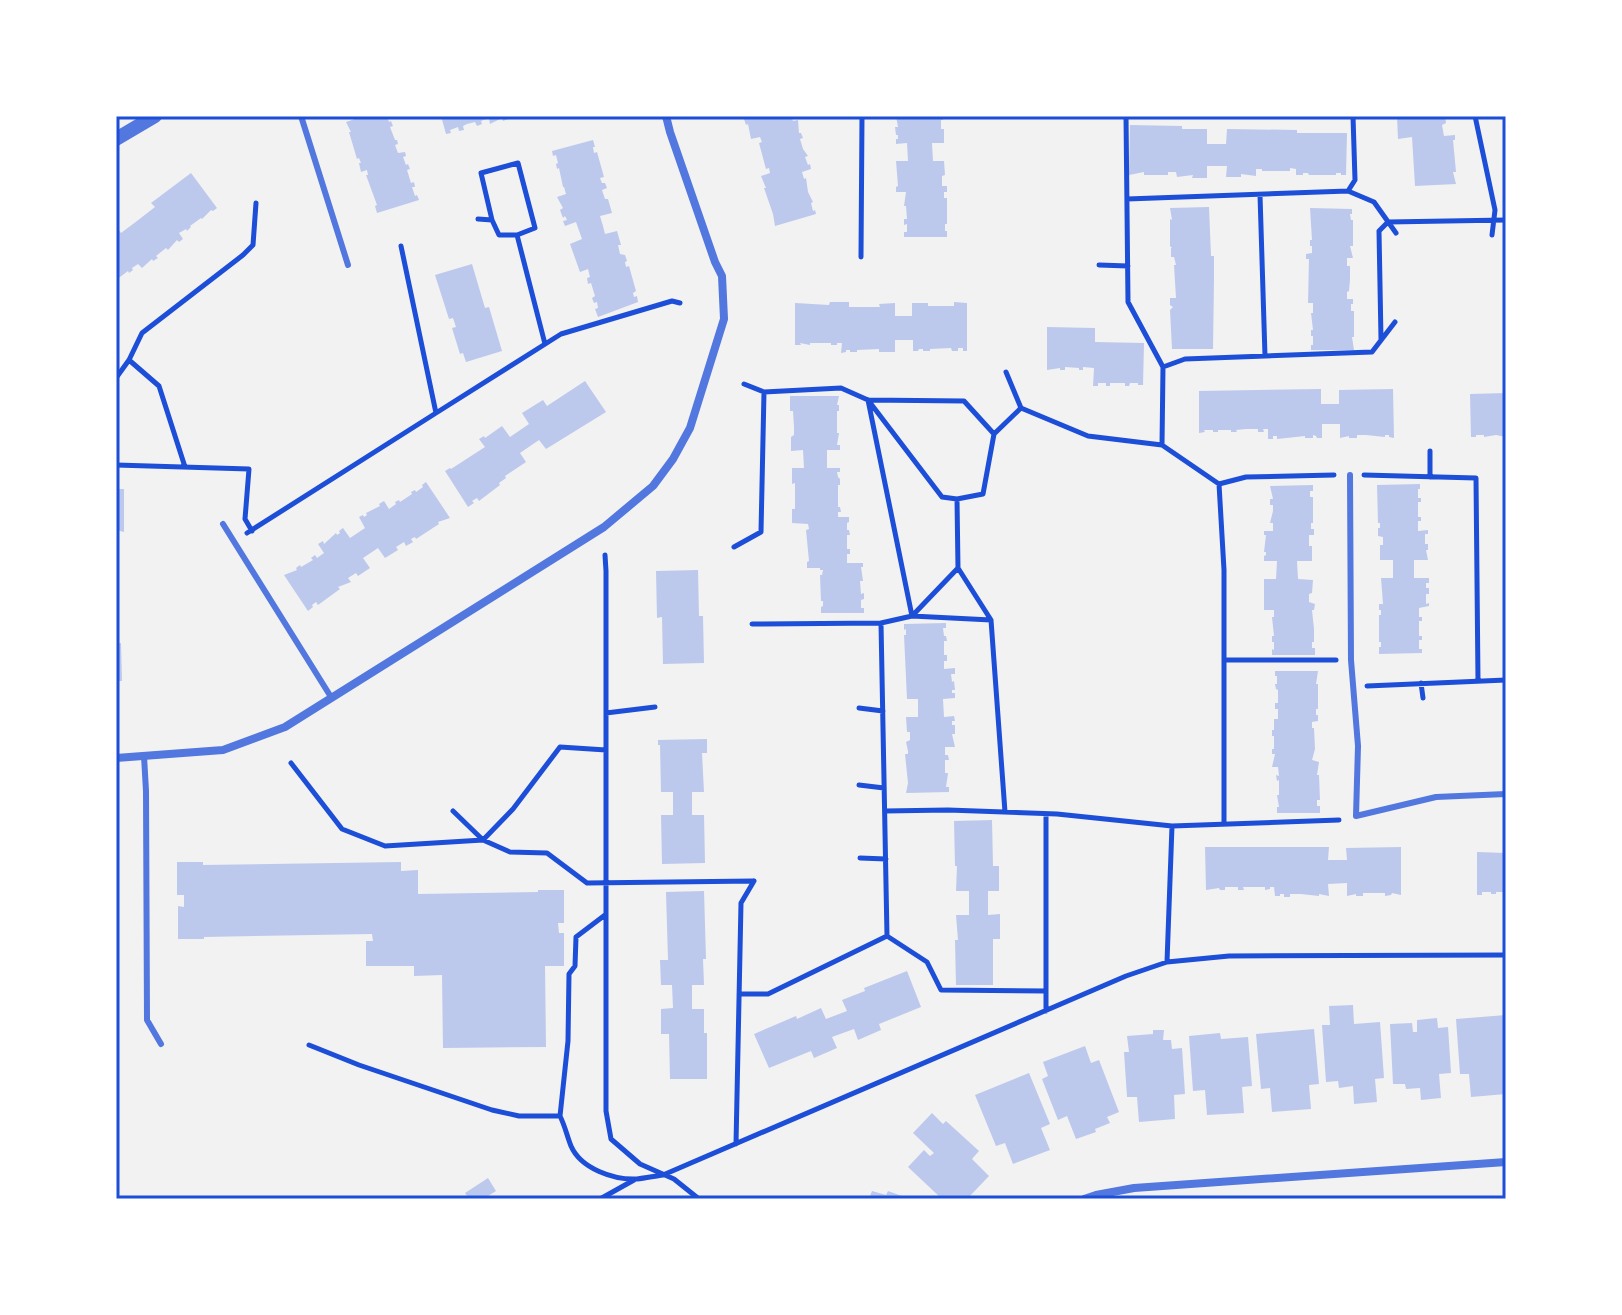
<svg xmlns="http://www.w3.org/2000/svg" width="1622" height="1315" font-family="'Fira Sans',sans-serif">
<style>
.building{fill:#bdc9ec}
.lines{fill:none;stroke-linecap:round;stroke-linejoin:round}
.path{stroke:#1d4ed8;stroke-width:5}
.service{stroke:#5277de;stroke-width:6}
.minor{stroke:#5277de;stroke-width:8}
.tertiary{stroke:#5277de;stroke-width:14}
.neatline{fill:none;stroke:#1d4ed8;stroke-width:3}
</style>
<rect width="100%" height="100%" fill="#f2f2f2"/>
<path class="building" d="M364 116H387L389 122 391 121 393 126 390 127 395 140H397L398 144 395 145 398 153 405 152 406 156 403 157 406 165 408 164 410 169 407 170 411 183 414 182 415 187H412L415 196 417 195 419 200 377 213 375 206 377 205 366 175H368L367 170 361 172 359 163H361L359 158 357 159 349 132H351L346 122Z
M441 116H508V119L503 121 502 118 490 124 489 118 481 121 482 124 477 126 475 122 467 124 463 126 464 130 459 131 458 127 450 130 451 133 446 134Z
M743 116H791L793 121 798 120 799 133H801L803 138 800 139 803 149 808 156 805 157 808 165 810 164 811 169 802 172 804 179 806 178 808 192 813 202 811 203 813 211 815 210 816 214 775 226 773 214 764 188H766L761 176 770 173 769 168 766 169 759 143 762 142 760 137 751 139 748 124 746 125Z
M896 116H943V120H941V129H944V143H932L933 161H944L945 175 942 176V186H947V192H944V198H947V224H945V231H947V237H904V232H907V224L904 225V219H907L906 206H904L906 192H896V187L898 186 896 161H908L907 143 896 144V139H898V135H896L895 127H898Z
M1397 116H1445L1446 123 1442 125 1444 136 1455 135V140H1453L1456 172H1453L1456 184 1415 186 1412 137 1398 139Z
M1130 125 1182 126V129H1207V144H1226L1227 129 1297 130V133H1347L1346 175H1341V173H1336V175H1309L1308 173H1303V175H1296V169L1290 168V171H1262V169H1256V176L1241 174V177H1226L1227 166H1207V178H1192L1193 175 1177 177 1176 172H1168V175H1144V172L1129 175Z
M593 140 595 147H593L594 153 597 152 604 177 600 178 602 183H605L607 188 602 190 605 199H608L612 213 600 216 603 226 605 234 617 231 621 245H618L620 254 625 255 627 261 625 262 626 267 629 266 636 291 633 293 634 297 637 296 638 302 598 317 595 309 598 308 597 302 594 303 592 298 595 296 591 283 588 284 587 278 590 277 588 269 580 272 570 244 582 239 576 222 565 226 563 221 567 220 565 216 563 218 560 210 563 208 557 197 566 194 564 187H563L559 168 557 169 556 164 558 163 556 155 553 156 552 151Z
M191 173 217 208 213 211 211 210 202 219 201 218 190 226 191 227 187 231 186 229 179 233 183 239 179 242 177 240 168 250 166 248 156 256 158 258 153 261 152 259 142 268 138 264 132 268 133 270 129 273 128 271 116 280V230L118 229 121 233 137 221 155 207 151 203Z
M1209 207 1211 256H1214V279L1213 349H1172L1170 310 1173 307 1170 305V298H1176L1174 265H1176L1174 257H1171V248H1172L1170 246V219L1172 220 1170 208Z
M1310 208 1352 209V214H1350L1351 220H1353V246H1350L1353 258H1347V266H1350V280L1349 291 1347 292V299H1353V304H1351V311H1354V337H1352L1354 350H1311V345H1313V336H1311V330H1313L1311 313H1313V303H1308L1309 259H1306V254L1312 253V246H1310V240H1312Z
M472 264 485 308 489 307 502 351 466 362 463 353 460 354 452 328 456 327 453 318 449 319 435 275Z
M830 302H849V307H880L879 304 895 303V316H912V303H928V306H954V302L967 303V351H963V348H958V351H952L951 348 930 349V351H923V349H919L918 351H913V340H895V352H879V349L857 350V352H850V350H846V352L841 353 842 343H837V345H831V343H810V345L800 343 801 345H795V303L829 305Z
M1047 327 1095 328V342L1144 343 1143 385H1138V383H1130L1129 386H1125V383H1110V386H1106V383H1098V386H1093L1094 368 1083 367V370H1079V368L1065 367V370H1060V368L1047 370Z
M585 381 606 412 546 449 539 440 520 453 526 462 505 476 506 478 499 483 500 485 479 501 477 498 472 501 474 503 468 507 445 471 450 468 451 469 485 447 479 439 484 436 485 438 502 426 510 437 529 424 522 413 543 400 547 406Z
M1321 389V404H1339V390L1393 389 1394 438 1389 437V435H1385V437L1366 435H1357V438H1349V436L1340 438V424H1322V438H1317L1316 436 1313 435V438H1305V436L1277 439V436H1273V439H1268V429H1263L1264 432H1258V429H1246L1236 430 1237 432H1231V430H1218V432H1213V430H1204L1205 432 1199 433V391Z
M1506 393V437L1496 435 1484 437V435H1476V437H1471L1470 394Z
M790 396H839L837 405H839V411H837V433H839L837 445H840V450H827V468H840V472H837L838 477 840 479V485H838V507H840L841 512H838V517H849V522L847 523V530H849L850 535H847V549H850V554H847V563H863V567H861L863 581H860L861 594 864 593V599L861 600V608H864V613H821V607L823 606V601H821L820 575H822L823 570H820V568H807V562L809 561 806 530 809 529 808 524 792 523V509H795V483L792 484V468H804L803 450 791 451V437L794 435V427L793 411H790Z
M426 482 450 518 438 522 439 524 416 539 415 537 411 539 413 542 406 546 404 542 396 547 398 550 385 558 378 548 363 558 370 568 358 576 356 573 348 578 351 582 338 587 340 589 318 605 316 602 312 605 313 607 308 611 284 575 297 570 296 568 300 565 301 567 313 560 311 558 315 555 317 558 324 553 318 544 323 541 324 544 336 533 337 535 340 533 339 531 343 528 350 538 365 528 359 517 363 515 364 517 367 515 366 513 380 506 379 504 384 501 389 509 396 504 395 502 399 500 400 502 412 494 411 492 415 490 416 492 423 487 422 485Z
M1420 484V489H1418V498H1421V502H1418V517H1421V521H1418V531L1428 530V534H1425V544H1428V550H1426L1428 560H1414V578H1429V583H1426V588H1429V594H1426V604L1429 603V606L1419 608V617H1422V621H1419V636H1422V640H1419V649H1422V653L1379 654V647H1381V642H1379V615H1381V610H1379V604H1383L1381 578H1393V560H1380V545H1383V537L1378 536V528H1380V523H1378L1377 485Z
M1313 485V491H1310V497H1313V523H1311V529H1314V535H1309V546H1312V561H1297L1298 579 1313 580 1312 593 1309 594V602L1315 604 1314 610H1312L1314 629V642H1312V648H1315V655H1272V649L1274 650V642H1272V636H1274L1272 617H1274V610H1264V579H1276L1277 561H1264V556L1266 555V552H1264L1266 535H1264V531H1273V523H1270L1273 511V505H1270V499H1273L1270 486Z
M117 489H124V532L116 530Z
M698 570 699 616H703L704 663 663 664 662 617 657 618 656 571Z
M946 623V628H943L944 636H946L947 641H944V655H947V661H944V669L955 668V674H951L952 682 954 681 955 690H952V693H955V698L943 699 944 717 954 716 955 721H952V725H955V734H952L955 747H945V755H948L949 760H945V773H948L946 787H949V792L906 793 908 783 905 754H908V751L906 742 910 740V732H907L906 717H918V699H907L904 635H906V629L904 630V624Z
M116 643H121L122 681H116Z
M1275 671H1318L1316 684H1318V709H1316V715H1318V721L1312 722V728H1314L1315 749 1312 760 1319 762 1317 775H1319L1320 800H1317V806H1320V813H1277V807H1279L1277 795H1279V780L1277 781 1276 775 1279 776 1278 767H1272L1275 754H1272V749H1274V736H1272V730H1274V719H1278V709H1275V703H1278V690L1276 689 1275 684H1277V676H1275Z
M707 739V753H702L704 792H692V815H704L705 863 662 864 661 815H673V792H661L660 745H658V740Z
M992 820 993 866H999V891H988V915L1000 914V939H993V985H956L955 940H958L956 915H969V891H956L957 866H955L954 821Z
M1205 847H1329L1328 860H1347L1346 848 1401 847V895L1392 893 1391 895 1385 896V893H1363V896H1356V894L1347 896V883L1328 884 1329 896 1319 894V896L1301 894H1290V897H1284V894H1280V896H1275L1274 887H1270V889L1265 890V887H1243L1244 890H1238V887H1225V890H1220L1219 888 1206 890Z
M1477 852 1506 853V892H1496V894H1491V892H1482V895H1477Z
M177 862H203V865L401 862V871L418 870V894L538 892V890H564V923H558L559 933H564V966H545L546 1047 443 1048 442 975 414 976V966H366V941H373L372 934 204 937V939H178V906L184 907V895H177Z
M704 891 706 959H703L704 985H692V1009H704V1033H707V1079H670L669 1034H661V1009L673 1008 672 985H661L660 960H668L666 892Z
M907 971 921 1007 879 1024 881 1030 858 1040 854 1029 832 1037 837 1048 814 1058 811 1051 769 1068 754 1034 796 1016 797 1019 821 1008 826 1019 847 1011 842 1000 865 991 864 988Z
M1353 1005 1354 1024 1380 1022 1384 1078 1375 1079 1377 1102 1354 1104 1353 1086 1339 1088 1338 1081 1326 1082 1322 1025H1330L1329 1006Z
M1506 1015V1094L1471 1097 1469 1074H1460L1456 1019Z
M1437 1018 1438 1028 1448 1027 1451 1073 1439 1074 1441 1098 1421 1100 1420 1088 1406 1089 1405 1084H1393L1390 1024 1412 1023 1413 1032H1417V1020Z
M1314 1029 1319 1084 1309 1085 1311 1109 1272 1112 1270 1088 1261 1089 1256 1034Z
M1153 1030H1164L1163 1040H1171L1172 1049 1182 1048 1185 1094 1174 1095 1175 1119 1139 1122 1137 1097H1127L1124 1052H1129L1127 1036 1153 1034Z
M1220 1033 1221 1039 1248 1037 1252 1086 1242 1087 1244 1113 1207 1115 1205 1090 1193 1091 1189 1036Z
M1085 1046 1091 1063 1099 1060 1119 1112 1107 1117 1110 1123 1095 1129 1096 1132 1076 1139 1067 1116 1058 1120 1042 1079 1048 1076 1043 1062Z
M1029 1073 1050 1124 1041 1128 1050 1150 1013 1164 1005 1143 996 1146 975 1095Z
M932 1113 943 1124 946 1121 979 1151 972 1159 989 1176 967 1199H942L908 1167 924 1150 930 1156 934 1153 913 1133Z
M488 1178 496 1191 483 1199H469L465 1193Z
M872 1191 886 1195 888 1191 910 1199H869Z"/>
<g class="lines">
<path class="path" d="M1126 116 1128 302 1163 367 1162 445
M1475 116 1495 210 1492 235
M1348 191 1355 180 1353 116
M1260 195 1265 356
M1127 199 1348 191 1374 202 1396 233
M478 219 492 220 499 235H517L545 344
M492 220 481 173 518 163 535 228 517 235
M861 257 862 116
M1099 265 1128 266
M1381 339 1379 231 1388 222 1506 220
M129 360 159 386 185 467
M1163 367 1185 359 1372 352 1395 322
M1006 372 1021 408 1088 436 1162 445 1219 484 1224 570V824
M116 378 129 360 142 333 243 255 253 245 256 203
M744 384 764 392
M436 413 561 334 672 301 680 303
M994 434 983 494 957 499 958 568 991 620 1005 812
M1430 451V477
M116 465 249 469 245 519 252 531
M1364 475 1476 478 1478 681
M1219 484 1246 477 1334 475
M957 499 942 497 868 400 912 616 991 620
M247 533 436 413 401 246
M734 547 761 532 764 392 841 388 868 400 964 401 994 434 1021 408
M605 555 606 571V1111L611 1139 640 1164 674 1179 699 1199
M752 624 881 623
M1225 660H1336
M1421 683 1423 698
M1367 686 1506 680
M859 708 883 711
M606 713 655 707
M291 763 342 829 385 846 483 840 510 852 547 853 587 883 754 881
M859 785 884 788
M453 811 483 840 513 809 560 747 606 750
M885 811 948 810 1057 814 1172 826 1339 820
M860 858 886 859
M887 936 927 962 941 990 1046 991
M1167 962 1172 826
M739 994H768L887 936 881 623 912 616 958 568
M1046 1011V814
M309 1045 359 1065 492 1110 519 1116H560C565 1126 567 1136 571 1146 581 1169 614 1180 637 1179 646 1178 655 1176 663 1175L1126 976 1167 962 1229 956 1506 955
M560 1116 568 1041 569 974 575 966 576 937 605 915
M736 1144 741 903 754 881
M600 1199 634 1180"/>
<path class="service" d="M301 116 348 265
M1350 475 1351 660 1358 746 1356 816 1436 797 1506 794
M223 524 331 697
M144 756 146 791 147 1020 161 1044"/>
<path class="minor" d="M116 758 223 750 285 727 604 527 653 486 673 459 690 428 724 319 722 276 715 262 670 132 666 116
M1084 1199 1096 1195 1134 1188 1506 1162"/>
<path class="tertiary" d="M116 139 155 116"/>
</g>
<rect width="1622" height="1315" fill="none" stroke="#ffffff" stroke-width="236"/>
<rect x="118" y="118" width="1386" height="1079" class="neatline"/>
</svg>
